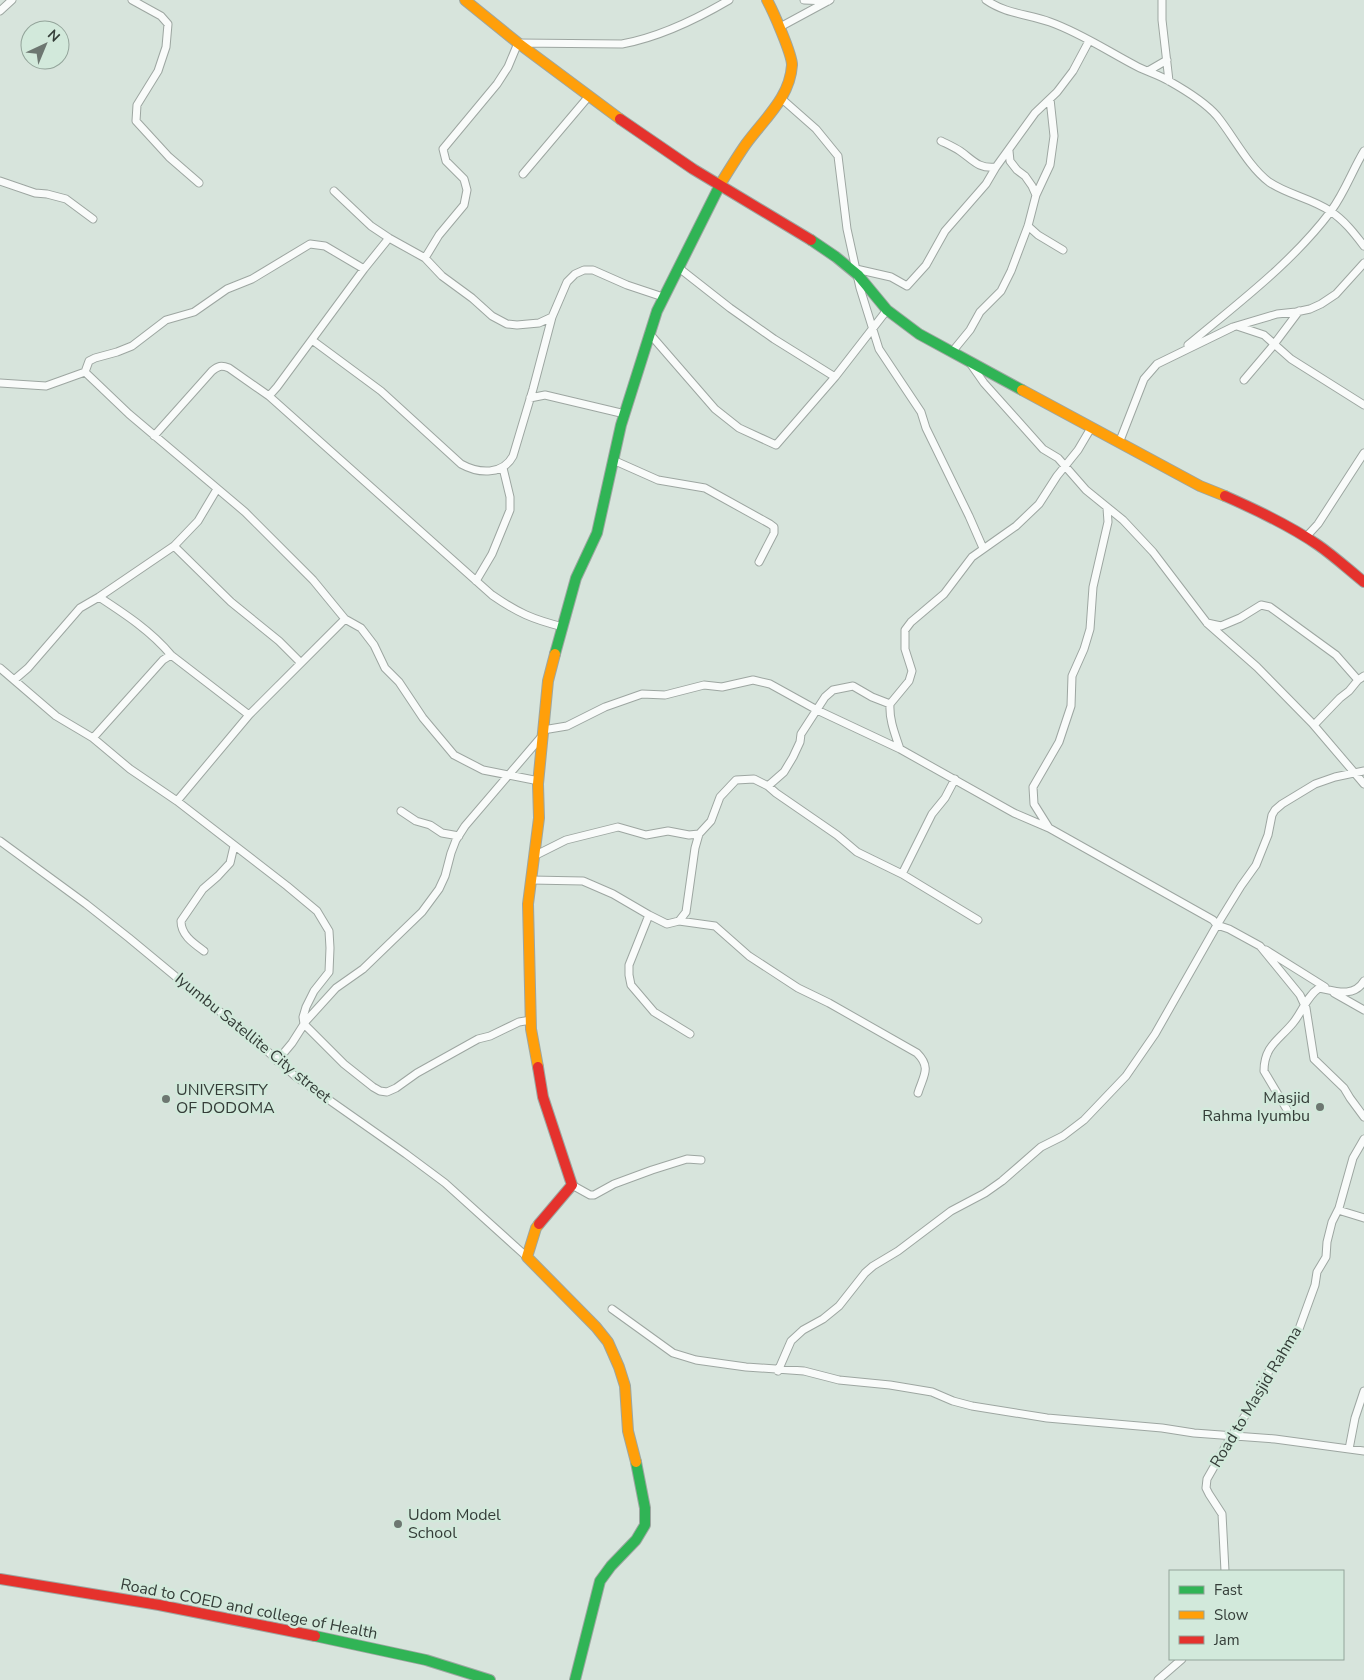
<svg xmlns="http://www.w3.org/2000/svg" width="1364" height="1680" font-family="'Nunito Sans',sans-serif">
<style>
.lines{fill:none;stroke-linecap:round;stroke-linejoin:round}
.street-casing{stroke:#9da6a1;stroke-width:9}
.fast-casing{stroke:#9da6a1;stroke-width:12}
.slow-casing{stroke:#9da6a1;stroke-width:12}
.jam-casing{stroke:#9da6a1;stroke-width:12}
.street{stroke:#f9fbfa;stroke-width:7}
.fast{stroke:#30b455;stroke-width:10}
.slow{stroke:#ff9f0a;stroke-width:10}
.jam{stroke:#e5322d;stroke-width:10}
.poi-dot{fill:#6d7771;stroke:#d2e9db;stroke-width:2}
.labels{text-anchor:middle;dominant-baseline:central;stroke-width:5;stroke-linejoin:round;paint-order:stroke}
.street-label{font-size:16px;fill:#343d38;stroke:#d2e9db}
.poi-label{font-size:16px;fill:#343d38;stroke:#d2e9db;text-anchor:start}
</style>
<rect width="100%" height="100%" fill="#d7e4dc"/>
<g class="lines">
<g class="street-casing">
<path id="street" d="M132 0 161 16 168 24 166 47 158 71 137 105 136 121 169 157 199 183
M804 0 828 1
M986 0C1006 14 1028 14 1050 22 1081 33 1109 52 1138 67 1148 72 1159 75 1169 81 1185 90 1205 102 1217 116 1234 137 1248 166 1269 182 1288 195 1311 198 1330 211 1344 220 1354 233 1364 246
M1162 0V20L1169 81
M0 11 12 0
M780 27 830 0
M1148 71 1167 60
M782 99 816 129 838 156 847 229 860 288 879 349 921 412 926 428 969 516 983 548
M941 141C947 144 954 147 960 151 973 160 978 169 996 167
M523 174 589 96
M0 181 35 193 47 194 66 199 93 219
M334 191 371 226 389 238
M1036 195 1050 165 1054 136 1050 99
M1028 226 1038 235 1063 250
M425 258 442 276 472 298 492 316 507 324 517 325 539 323 552 317 567 282 575 274 584 270H593L627 285 663 297
M679 268 730 308 774 339 835 377
M856 269 891 277 907 286 926 265 945 231 986 184 996 167 1035 113 1057 92 1073 71 1089 41
M1237 326 1264 335 1291 359 1364 405
M649 333 715 409 739 428 776 445 835 377 887 310
M312 340 381 391 461 464C479 474 503 475 513 456L533 389 552 317
M1188 345C1238 303 1292 263 1331 211 1345 192 1352 171 1364 151
M952 352 970 330 980 312 1001 291 1011 271 1028 226 1036 195 1032 186 1025 176 1017 170 1010 161 1009 151
M970 363 984 383 1043 449 1058 458 1086 490 1123 520 1153 552 1207 623 1257 667 1312 723 1364 784
M85 372 129 414 245 512 313 580 345 619 361 628 374 645 385 668 399 682 423 718 454 755 483 770 539 781
M1244 380 1272 347 1299 311
M0 383 46 386 85 372 89 361 95 358 117 352 132 346 166 320 194 312 227 289 252 279 310 244 325 246 364 269 389 238 425 258 439 235 464 205 467 190 464 179 446 161 443 149 497 84 508 67 518 43 622 44C660 37 695 20 729 0
M269 396 277 387 364 269
M530 398 545 395 625 414
M154 436 212 371C218 366 221 365 229 368L269 396 492 595C518 613 532 619 563 627
M1119 443 1144 379 1157 364 1233 327 1277 314 1296 312 1310 309 1321 304 1336 294 1364 263
M613 460 658 480 705 488 770 524 774 527V533L759 562
M1306 537 1318 524 1364 453
M174 546 231 602 279 641 301 663
M476 581 492 554 510 510V497L503 468
M99 597C125 614 151 631 171 655L249 715
M1207 623 1221 626 1240 618 1261 605 1270 607 1336 655 1358 680
M0 668 56 716 93 738 130 769 177 801 287 886 317 911 329 931 330 948 329 972 314 991 306 1007 303 1017 304 1024 344 1064 373 1087 380 1091 387 1092 396 1088 417 1073 478 1039 490 1036 519 1022 531 1020
M14 680 28 668 80 608 99 597 174 546 198 521 217 489
M890 704C889 720 895 734 900 749
M1314 725 1340 698 1349 691 1358 680 1364 676
M543 730 567 726 605 707 642 694 665 695 704 685 722 687 753 680 770 684 817 710 900 749 1014 813 1049 828 1213 920 1217 925 1229 929 1260 946 1300 995 1306 1008 1314 1059 1344 1088 1350 1098 1364 1117
M93 738 163 660 171 655
M768 786 776 793 837 835 857 852 902 874 978 920
M177 801 249 715 345 619
M401 811 416 821 430 825 442 833 459 836
M1049 828 1034 804 1033 787 1059 742 1071 706 1072 676 1084 649 1090 629 1093 587 1108 522 1107 508
M0 841 86 904 129 938 187 986 246 1032 295 1076 406 1154 445 1183 527 1257
M534 856 566 840 618 827 646 835 668 831 689 835 699 834 711 821 720 797 736 780 754 779 768 786 784 772 793 757 800 742 801 734 825 697 833 690 853 686 872 697 890 704 909 681 912 671 905 649V630L911 622 944 594 972 557 1016 526 1039 504 1057 476 1078 450 1091 428
M902 874 932 814 945 798 955 779
M531 880 583 881 613 894 649 915 667 924 679 921 686 912 695 848 699 834
M649 915 629 965V975L631 985 654 1012 690 1034
M679 921 715 926 749 956 798 988 829 1003 917 1053C932 1068 923 1076 918 1093
M1266 950 1325 987
M204 951C193 943 181 935 181 921L203 889 218 876 230 863 234 846
M1334 993 1364 1010
M277 1061 292 1043 306 1021 336 988 363 969 422 912 439 889 445 876 451 853 456 840 465 826 542 736
M1292 1118 1264 1071C1264 1046 1279 1040 1293 1023 1303 1011 1306 997 1319 988 1335 991 1354 998 1364 981
M572 1185 590 1195H594L614 1184 652 1170 687 1159 701 1160
M1338 1210 1364 1218
M612 1309 673 1353 696 1360 746 1367 804 1371 839 1380 890 1385 932 1392 953 1401 972 1406 1047 1418 1162 1428 1194 1433 1275 1439 1364 1451
M778 1371 791 1341 803 1330 823 1319 839 1306 865 1273 873 1266 898 1251 951 1211 985 1193 1002 1181 1041 1147 1063 1136 1084 1120 1126 1076 1155 1034 1217 925 1241 886 1256 865 1268 835 1272 815 1275 810 1282 804 1315 784 1335 777 1364 771
M1349 1449 1355 1418 1364 1391
M1225 1571 1222 1514 1209 1494 1206 1488 1207 1479 1232 1435 1259 1395 1269 1371 1290 1345 1299 1329 1315 1285 1317 1272 1326 1257 1327 1242 1332 1222 1339 1208 1353 1158 1364 1139
M1158 1680 1182 1659"/>
</g>
<g class="fast-casing">
<path id="fast" d="M811 240 836 257 858 275 887 310 919 334 1022 390
M555 654 576 578 597 533 621 425 657 311 721 183
M315 1636 426 1660 490 1680
M575 1680 600 1581 611 1566 636 1540 645 1525V1508L636 1462"/>
</g>
<g class="slow-casing">
<path id="slow" d="M465 0 518 43 620 119
M721 183C729 170 737 157 746 144 764 119 790 98 792 65 792 54 773 11 767 0
M1022 390 1200 486 1225 496
M538 1067 531 1029 528 904 539 818 538 784 548 681 555 654
M539 1224 536 1228 527 1257 596 1327 608 1342 619 1367 625 1386 628 1431 636 1462"/>
</g>
<g class="jam-casing">
<path id="jam" d="M620 119 693 169 811 240
M1225 496C1257 510 1289 525 1318 545 1334 556 1349 570 1364 582
M538 1067 543 1097 572 1185 539 1224
M0 1579 159 1605 315 1636"/>
</g>
<use href="#street" class="street"/>
<use href="#fast" class="fast"/>
<use href="#slow" class="slow"/>
<use href="#jam" class="jam"/>
</g>
<g class="poi-dot">
<circle cx="166" cy="1099" r="5"/>
<circle cx="1320" cy="1107" r="5"/>
<circle cx="398" cy="1524" r="5"/>
</g>
<g class="labels">
<g class="street-label">
<text transform="translate(253 1038) rotate(39)">Iyumbu Satellite City street</text>
<text transform="translate(1256 1397) rotate(-59)">Road to Masjid Rahma</text>
<text transform="translate(249 1609) rotate(11)">Road to COED and college of Health</text>
</g>
<g class="poi-label">
<text x="176" y="1090">UNIVERSITY<tspan x="176" dy="18">OF DODOMA</tspan></text>
<text x="1310" y="1098" text-anchor="end">Masjid<tspan x="1310" dy="18">Rahma Iyumbu</tspan></text>
<text x="408" y="1515">Udom Model<tspan x="408" dy="18">School</tspan></text>
</g>
</g>
<rect x="1169" y="1570" width="175" height="90" fill="#d2e9db" stroke="#93a49a"/>
<rect x="1179" y="1586" width="25" height="8" fill="#30b455" stroke="#93a49a"/>
<text x="1214" y="1595" font-size="15" fill="#343d38">Fast</text>
<rect x="1179" y="1611" width="25" height="8" fill="#ff9f0a" stroke="#93a49a"/>
<text x="1214" y="1620" font-size="15" fill="#343d38">Slow</text>
<rect x="1179" y="1636" width="25" height="8" fill="#e5322d" stroke="#93a49a"/>
<text x="1214" y="1645" font-size="15" fill="#343d38">Jam</text>
<g transform="translate(45 45) rotate(44)"><circle r="24" fill="#d2e9db" stroke="#93a49a"/>
<path d="M0-4L9 19L0 12L-9 19Z" fill="#6d7771"/>
<text y="-8" font-size="14" font-weight="bold" text-anchor="middle" fill="#343d38">N</text>
</g>
</svg>
